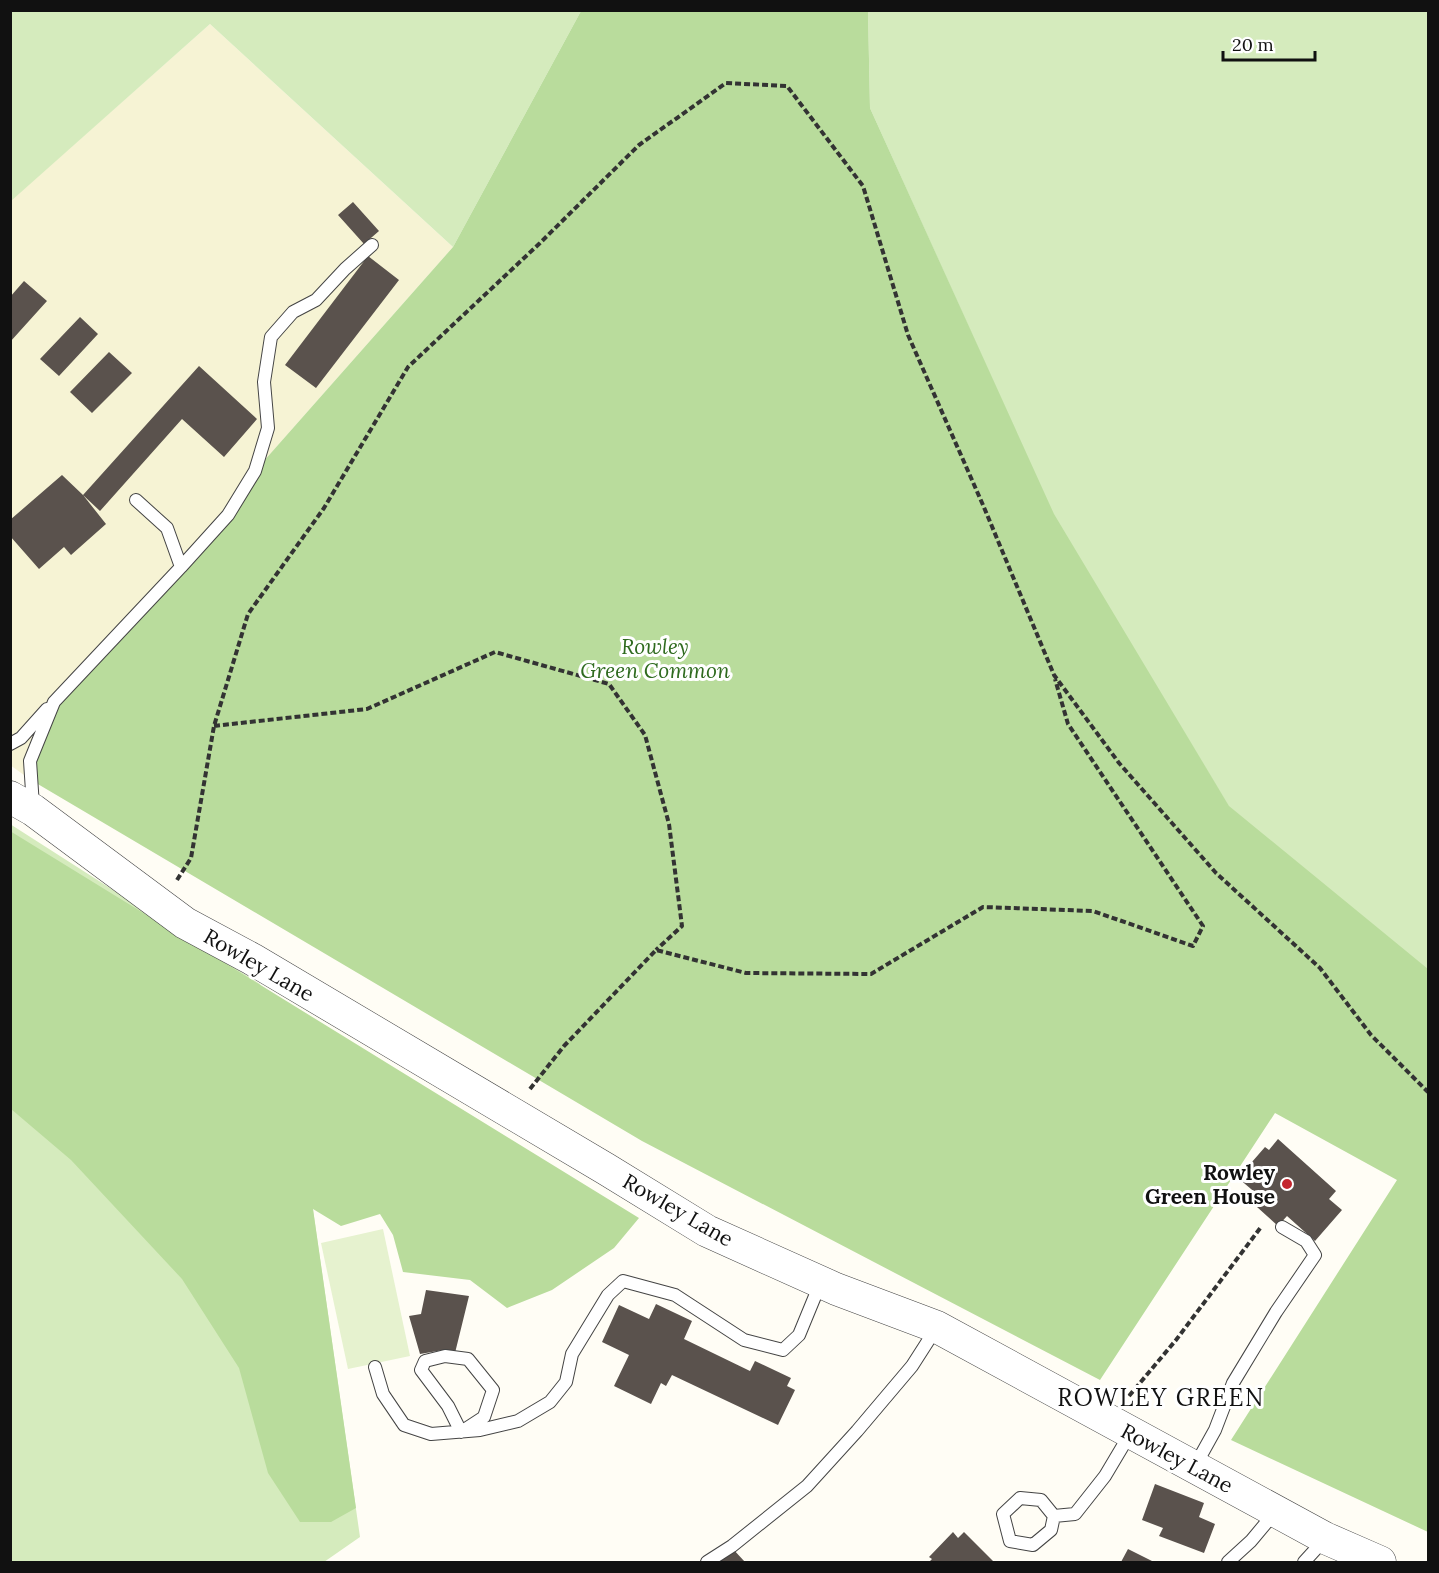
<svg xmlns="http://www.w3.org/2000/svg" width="1439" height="1573" font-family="Lora,serif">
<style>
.farmland{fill:#f6f3d4}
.green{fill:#d5ebbd}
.forest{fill:#b9dc9c}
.pitch{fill:#e6f2cf}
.building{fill:#5a524d}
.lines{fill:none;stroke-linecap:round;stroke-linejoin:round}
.service-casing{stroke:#444;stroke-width:14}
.tertiary-casing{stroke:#444;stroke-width:33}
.path{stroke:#333;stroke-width:4;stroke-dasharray:6 3;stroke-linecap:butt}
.service{stroke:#fff;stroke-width:12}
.tertiary{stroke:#fff;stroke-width:32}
.poi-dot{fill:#c4262e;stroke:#fff;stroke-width:2}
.labels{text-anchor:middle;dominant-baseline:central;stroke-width:6;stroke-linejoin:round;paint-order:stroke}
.park-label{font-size:21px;font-style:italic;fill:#2f6b1f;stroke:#fff}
.street-label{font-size:21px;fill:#111;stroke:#fff}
.poi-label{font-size:21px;font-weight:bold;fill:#111;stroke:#fff;text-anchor:end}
.quarter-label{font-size:24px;letter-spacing:1.5px;fill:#111;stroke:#fff}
</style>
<rect width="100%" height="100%" fill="#fffdf5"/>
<path class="farmland" d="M210 24 453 247 255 471 31 780 10 765V201Z"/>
<path class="green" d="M10 11H581L453 247 210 24 11 201Z
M868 11H1428V970L1232 812 1054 516 870 108Z
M10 824 260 984 303 1140 360 1537 324 1562H11Z"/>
<path class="forest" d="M581 11H868L870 108 1054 514 1229 806 1428 969V1532L1231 1440 1397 1180 1275 1113 1100 1380 642 1141 31 780 30 761 55 699 183 565 255 471 453 247Z
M10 831 639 1218 614 1248 552 1290 507 1308 470 1280 403 1272 393 1235 380 1214 341 1226 313 1209 356 1508 331 1522H300L268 1473 239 1368 182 1279 71 1160 11 1109Z"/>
<path class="pitch" d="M383 1229 410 1356 348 1369 321 1243Z"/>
<path class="building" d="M353 202 379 231 364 244 338 215Z
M368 256 399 280 316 388 285 365Z
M24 281 47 301 10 342V297Z
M80 317 98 334 59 376 40 359Z
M109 352 132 373 92 413 70 392Z
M199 366 257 419 224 457 182 419 100 511 83 495Z
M62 475 83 495 106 524 71 555 64 547 39 569 10 536V520Z
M1278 1139 1336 1191 1329 1199 1342 1210 1315 1241 1287 1216 1278 1226 1257 1207 1264 1200 1238 1178 1265 1147 1269 1150Z
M426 1290 469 1296 455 1353 443 1350 420 1354 409 1316 421 1314Z
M656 1304 692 1321 684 1339 750 1371 755 1361 791 1378 787 1386 795 1390 778 1425 672 1375 666 1386 661 1383 651 1404 614 1386 629 1355 602 1342 619 1305 649 1319Z
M1155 1484 1204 1503 1199 1517 1215 1524 1204 1553 1159 1536 1163 1528 1142 1520Z
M953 1532 958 1538 964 1532 994 1562H929L932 1559 929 1557Z
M732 1548 745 1562H716Z
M1128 1549 1154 1562H1121Z"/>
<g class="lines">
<g class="service-casing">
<path id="service" d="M181 567 228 515 255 471 268 428 264 382 271 337 293 312 316 300 345 269 372 245
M10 744 21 738 47 709
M33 806 30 761 54 702 181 567 167 528 136 500
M445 1356 468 1359 493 1390 484 1417 461 1432 448 1406 421 1370 425 1361Z
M375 1367 383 1394 404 1425 431 1434 480 1430 518 1421 550 1402 566 1382 572 1354 608 1295 623 1281 675 1295 744 1340 783 1350 799 1335 820 1284
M1195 1466 1215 1430 1233 1383 1276 1312 1315 1255 1306 1241 1282 1227
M1054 1516 1051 1530 1033 1545 1010 1541 1003 1514 1020 1498 1041 1500 1054 1516 1075 1514 1105 1476 1130 1434
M707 1562 732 1546 807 1486 857 1431 912 1366 937 1327
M1228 1562 1251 1541 1276 1511
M1304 1562 1325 1539"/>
</g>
<g class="tertiary-casing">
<path id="tertiary" d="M10 797 33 810 185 923 252 959 606 1169 707 1231 836 1289 937 1327 1325 1538 1380 1562"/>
</g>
<path class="path" d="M214 726 367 709 495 652 609 684 645 735 669 824 682 926 656 950
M177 880 191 858 214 726 248 614 324 508 408 367 540 243 639 145 726 83 787 86 863 186 908 335 983 505 1054 675 1119 763 1216 873 1320 968 1371 1035 1428 1092
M530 1089 564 1046 656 950 746 973 871 974 983 907 1093 911 1193 946 1203 926 1068 724 1055 679
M1129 1396 1176 1340 1261 1227"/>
<use href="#service" class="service"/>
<use href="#tertiary" class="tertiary"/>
</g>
<circle class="poi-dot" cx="1287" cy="1184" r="6"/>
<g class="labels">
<g class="park-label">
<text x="655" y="646">Rowley<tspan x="655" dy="24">Green Common</tspan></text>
</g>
<g class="street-label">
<text transform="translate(259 965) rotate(30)">Rowley Lane</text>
<text transform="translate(678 1210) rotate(30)">Rowley Lane</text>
<text transform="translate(1177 1458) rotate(28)">Rowley Lane</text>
</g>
<g class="poi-label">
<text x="1275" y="1172">Rowley<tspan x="1275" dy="24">Green House</tspan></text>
</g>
<g class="quarter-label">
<text x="1161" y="1397">ROWLEY GREEN</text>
</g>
</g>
<rect width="1439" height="1573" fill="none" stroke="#111111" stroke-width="24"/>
<path d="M1223 51v9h92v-9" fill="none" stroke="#111111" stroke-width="3"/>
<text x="1232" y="51" font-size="18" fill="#111111" stroke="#ffffff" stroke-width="4.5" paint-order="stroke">20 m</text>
</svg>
